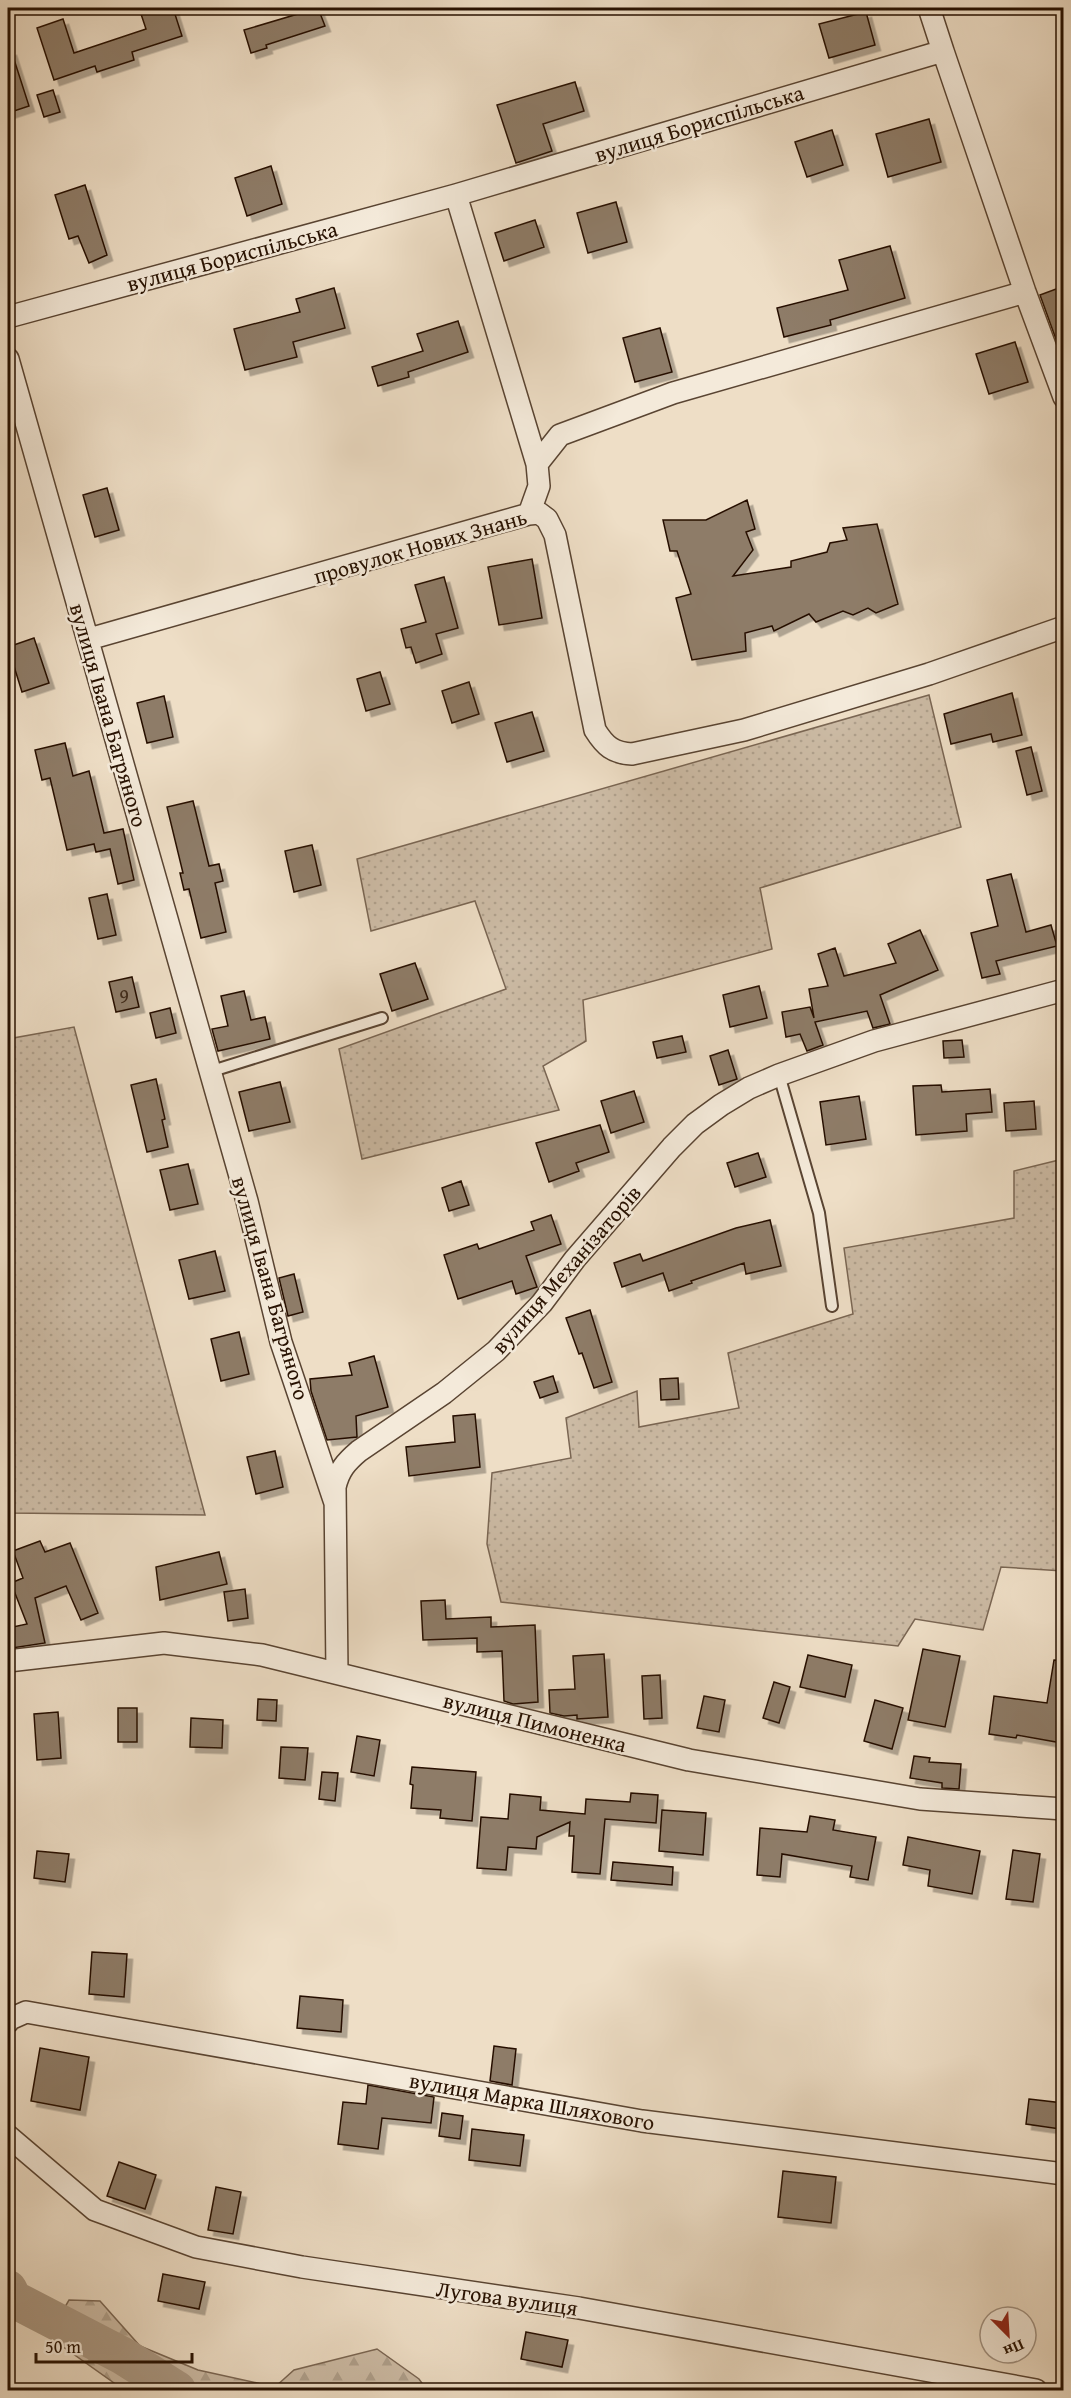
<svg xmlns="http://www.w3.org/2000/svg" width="1071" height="2398" font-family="'Gentium Book Plus',serif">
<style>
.forest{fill:url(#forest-firs);stroke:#7a6653;stroke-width:1.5}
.garden{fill:url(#garden-dots);stroke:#7a6653;stroke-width:1.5}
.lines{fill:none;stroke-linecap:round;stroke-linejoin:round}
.river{stroke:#aa9883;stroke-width:38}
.building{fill:#8e7c67;stroke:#271101;stroke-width:1.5;filter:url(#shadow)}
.lane-casing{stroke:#594432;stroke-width:14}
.street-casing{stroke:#594432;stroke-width:24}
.lane{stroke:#f4eada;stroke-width:10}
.street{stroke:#f4eada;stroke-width:21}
.labels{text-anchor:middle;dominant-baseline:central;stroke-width:5;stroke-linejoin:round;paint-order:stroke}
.number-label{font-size:20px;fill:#412c1a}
.street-label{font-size:22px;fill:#271101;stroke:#f4eada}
</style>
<defs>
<pattern id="forest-firs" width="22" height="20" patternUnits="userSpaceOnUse" patternTransform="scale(1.5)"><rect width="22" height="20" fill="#ccbba5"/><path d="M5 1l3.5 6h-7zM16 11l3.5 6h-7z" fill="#afa08c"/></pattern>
<pattern id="garden-dots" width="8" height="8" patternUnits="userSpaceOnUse" patternTransform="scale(1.5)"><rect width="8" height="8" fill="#ccbba5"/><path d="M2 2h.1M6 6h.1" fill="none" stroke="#afa08c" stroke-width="1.8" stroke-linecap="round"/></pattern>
<filter id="shadow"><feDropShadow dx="5.5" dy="5.5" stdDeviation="0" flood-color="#0004"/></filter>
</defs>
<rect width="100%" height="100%" fill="#eedec6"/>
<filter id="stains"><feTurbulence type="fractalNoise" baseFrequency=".00333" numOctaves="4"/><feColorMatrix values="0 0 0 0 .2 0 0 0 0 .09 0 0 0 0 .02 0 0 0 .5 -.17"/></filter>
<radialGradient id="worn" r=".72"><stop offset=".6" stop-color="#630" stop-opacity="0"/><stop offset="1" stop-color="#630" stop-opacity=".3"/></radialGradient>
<path class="forest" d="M69 2300 100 2301 140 2346 198 2370 275 2387 294 2370 377 2349 419 2379 427 2390H124L48 2336Z"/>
<path class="garden" d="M929 695 961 827 760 888 772 949 583 1000 586 1041 543 1066 559 1110 362 1159 339 1049 506 989 475 901 371 931 357 859Z
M74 1027 205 1515 8 1513V1039Z
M1063 1159V1571L1001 1567 983 1630 915 1619 898 1646 501 1602 487 1544 492 1473 571 1458 566 1418 637 1391 639 1427 739 1408 728 1353 853 1314 844 1248 1014 1218V1171Z"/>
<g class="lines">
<path class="river" d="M8 2289 13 2299 123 2356 177 2390"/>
</g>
<path class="building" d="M139 8H173L182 36 132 52 134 60 97 72 95 66 54 80 37 28 63 19 74 53 146 29Z
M318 8 325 26 266 45 267 48 251 53 244 30Z
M866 12 875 45 829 58 819 24Z
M11 50 29 106 8 113V51Z
M575 82 584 111 543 124 552 151 516 163 497 105Z
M53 90 60 112 44 117 37 95Z
M929 119 941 162 888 177 876 134Z
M832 130 843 165 807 177 795 142Z
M271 166 282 204 247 216 235 178Z
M85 185 107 255 89 263 78 236 69 239 55 195Z
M616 202 627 242 588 253 577 213Z
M535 220 544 247 504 261 495 233Z
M890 246 905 298 830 320 831 325 784 337 777 308 848 290 839 260Z
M1064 286V352L1061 353 1040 295Z
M334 288 345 328 293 342 297 357 245 370 234 329 300 312 296 299Z
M458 321 468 352 408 372 409 377 378 386 372 367 423 351 417 334Z
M660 328 672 372 635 382 623 338Z
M1015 342 1028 382 989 394 976 354Z
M107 488 119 530 95 537 83 495Z
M747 500 755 529 746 532 753 550 733 576 791 567V561L827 552 830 543 847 540 843 528 877 524 898 604 876 613 868 608 853 615 843 611 816 622 809 614 774 631 772 626 745 633 746 651 692 660 676 598 691 594 677 551H670L663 520H706Z
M532 559 542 618 499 625 488 567Z
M444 577 458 628 436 634 442 654 416 663 411 647 406 648 401 629 426 622 415 585Z
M34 638 49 683 22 692 8 647Z
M380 672 390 704 366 711 357 679Z
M469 682 479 714 452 723 442 691Z
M1012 693 1022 735 993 742 991 734 951 744 944 714Z
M164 696 173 737 147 743 137 703Z
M532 712 544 751 507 762 495 723Z
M65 743 73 776 89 771 104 833 123 829 134 880 118 884 110 849 96 852 94 844 67 850 50 778 42 780 35 750Z
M1031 747 1042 791 1027 795 1016 751Z
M193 801 209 866 219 864 223 881 215 883 226 932 201 938 189 889 184 890 180 873H183L167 807Z
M312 845 321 885 294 892 285 851Z
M1011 874 1026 932 1051 925 1057 946 996 961 1000 974 982 978 971 933 998 926 987 880Z
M107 894 116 935 98 939 89 898Z
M920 930 938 970 880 995 890 1024 873 1028 867 1011 815 1022 823 1045 807 1051 800 1034 786 1037 782 1012 810 1007 814 1018 809 989 828 986 818 954 835 948 844 976 896 963 888 944Z
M415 963 428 999 392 1011 380 974Z
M132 977 139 1007 116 1012 109 982Z
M759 986 767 1018 730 1027 723 995Z
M244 991 251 1020 265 1017 270 1039 218 1051 212 1029 228 1026 221 996Z
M170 1008 176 1033 156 1038 150 1013Z
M682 1036 686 1052 657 1058 653 1042Z
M962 1040 964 1057 944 1058 943 1041Z
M728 1050 737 1079 719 1085 710 1056Z
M156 1079 165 1119 162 1120 168 1147 147 1152 131 1085Z
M280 1082 290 1122 249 1131 239 1092Z
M941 1085 942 1092 990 1089 992 1112 966 1114 967 1131 916 1135 913 1086Z
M634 1091 644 1122 611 1133 601 1101Z
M859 1096 866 1139 826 1145 820 1102Z
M1034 1101 1036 1129 1006 1131 1004 1103Z
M600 1125 609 1152 576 1163 579 1171 549 1182 536 1143Z
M758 1153 766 1177 735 1187 727 1163Z
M188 1164 198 1204 170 1210 160 1170Z
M461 1181 469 1205 449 1211 442 1188Z
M551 1215 561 1244 526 1256 537 1287 516 1294 512 1281 458 1299 444 1255 477 1244 479 1249 534 1230 531 1222Z
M770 1220 781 1266 746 1274 744 1263 691 1281 692 1283 669 1291 663 1273 622 1287 614 1263 640 1254 643 1261 736 1228Z
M215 1251 225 1291 189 1299 179 1260Z
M294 1274 303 1312 288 1316 279 1278Z
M590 1310 612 1382 594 1388 582 1353 579 1354 566 1318Z
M239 1332 249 1374 221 1381 211 1339Z
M374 1356 388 1407 356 1416 357 1437 327 1440 311 1391 310 1379 352 1375 349 1363Z
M553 1376 558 1392 540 1398 534 1382Z
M678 1378 679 1399 661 1400 660 1379Z
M475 1414 480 1467 409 1476 406 1447 455 1442 453 1416Z
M275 1451 283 1487 256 1494 247 1457Z
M40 1541 45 1552 70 1543 98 1613 81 1620 66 1586 35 1598 45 1643 12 1648 8 1628 27 1624 11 1583 23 1578 13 1551Z
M219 1552 227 1584 160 1600 156 1567Z
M245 1589 248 1618 228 1621 224 1592Z
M445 1600 446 1619 491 1617V1627L535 1625 538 1702 513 1704 504 1701 502 1651 477 1652V1638L423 1640 421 1601Z
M923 1649 960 1656 945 1727 908 1720Z
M604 1654 608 1717 577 1719V1715L564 1716 550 1713 549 1690 575 1689 573 1656Z
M808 1655 852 1665 845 1697 800 1687Z
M1054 1660 1064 1661 1062 1743 1017 1735 1016 1738 989 1734 994 1696 1047 1703Z
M660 1675 662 1718 644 1719 642 1676Z
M774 1682 790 1687 779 1723 763 1718Z
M704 1696 725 1700 719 1732 697 1728Z
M258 1699 277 1700 276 1721 257 1720Z
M875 1700 903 1708 892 1749 864 1741Z
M118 1708H137V1742H118Z
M58 1712 61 1758 37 1760 34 1714Z
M191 1718 223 1720 222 1748 190 1747Z
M357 1736 380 1740 374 1776 351 1772Z
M281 1747 308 1748 305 1780 279 1778Z
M914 1756 930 1758 929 1762 961 1764 959 1789 942 1788V1783L910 1778Z
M412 1767 476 1772 472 1821 440 1818 441 1810 411 1808 413 1785 410 1784Z
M322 1772 338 1773 335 1801 319 1799Z
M631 1793 658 1795 656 1823 605 1819 600 1874 572 1872 574 1836H569L570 1822 537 1837 536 1849 508 1847 506 1870 477 1868 481 1817 508 1819 510 1794 541 1797 540 1810 585 1814 586 1799 630 1802Z
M662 1810 706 1813 703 1855 659 1851Z
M810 1816 835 1820 833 1830 876 1837 868 1880 850 1877 852 1866 782 1854 780 1877 757 1875 760 1828 807 1832Z
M908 1837 980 1851 972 1894 928 1886 930 1870 903 1865Z
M1013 1850 1040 1854 1033 1902 1006 1899Z
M37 1851 69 1854 65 1882 34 1878Z
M613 1862 673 1867 672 1885 611 1880Z
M92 1952 127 1954 124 1997 89 1994Z
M300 1996 343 2000 341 2032 297 2028Z
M494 2046 516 2049 512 2085 490 2081Z
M40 2048 89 2057 80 2110 31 2101Z
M368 2085 434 2097 431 2123 382 2118 378 2149 338 2144 343 2102 366 2104Z
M1029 2099 1063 2103 1060 2129 1026 2124Z
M442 2113 463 2116 460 2139 439 2136Z
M472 2129 524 2135 520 2166 469 2160Z
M119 2162 156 2175 145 2209 107 2196Z
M783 2171 836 2177 831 2223 778 2217Z
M216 2187 241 2192 233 2234 208 2230Z
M163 2274 205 2282 199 2309 158 2301Z
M526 2332 568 2340 562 2367 521 2359Z"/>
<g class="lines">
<g class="lane-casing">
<path id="lane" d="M209 1072 382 1018
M779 1075 819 1213 832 1306"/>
</g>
<g class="street-casing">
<path id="street" d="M929 8 943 51
M456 195 537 464
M8 317 456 195 943 51 1025 292 1064 397
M8 359 247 1201 281 1342 335 1503
M529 514 539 486 537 464 560 435 673 393 1025 292
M89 639 529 514 539 513 547 519 555 535 595 730C605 746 613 753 632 754L744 730 929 674 1064 627
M8 1661 164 1643 262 1655 689 1760 920 1799 1064 1809
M337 1673 335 1487C339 1470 346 1462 359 1451L444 1393 496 1351 542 1303 575 1259 672 1147 695 1124 721 1105 749 1088 779 1075 874 1041 1064 990
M8 2022V2020L26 2012 642 2121 1064 2174
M8 2136 95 2210 196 2247 302 2267 579 2308 1036 2390"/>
</g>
<use href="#lane" class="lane"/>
<use href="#street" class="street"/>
</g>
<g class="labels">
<g class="number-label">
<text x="124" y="995">9</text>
</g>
<g class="street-label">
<text transform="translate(699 123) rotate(-17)">вулиця Бориспільська</text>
<text transform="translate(232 256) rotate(-15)">вулиця Бориспільська</text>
<text transform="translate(420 546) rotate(-16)">провулок Нових Знань</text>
<text transform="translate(109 715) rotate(74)">вулиця Івана Багряного</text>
<text transform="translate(566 1269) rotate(-49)">вулиця Механізаторів</text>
<text transform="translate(271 1288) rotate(74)">вулиця Івана Багряного</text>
<text transform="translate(535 1722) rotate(14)">вулиця Пимоненка</text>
<text transform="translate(532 2101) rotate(10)">вулиця Марка Шляхового</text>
<text transform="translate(507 2298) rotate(8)">Лугова вулиця</text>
</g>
</g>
<rect width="1071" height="2398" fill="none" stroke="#eedec6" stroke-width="30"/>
<rect x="9" y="9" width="1053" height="2380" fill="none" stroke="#271101" stroke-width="3"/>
<rect x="15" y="15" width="1041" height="2368" fill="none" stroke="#271101" stroke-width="1.5"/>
<g transform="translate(1008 2335) rotate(156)"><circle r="28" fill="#f4eada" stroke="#a29383" stroke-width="1.5"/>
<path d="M0-4.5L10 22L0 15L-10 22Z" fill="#8f2418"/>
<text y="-9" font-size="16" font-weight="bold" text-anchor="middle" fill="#271101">Пн</text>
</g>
<path d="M36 2353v9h156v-9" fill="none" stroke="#271101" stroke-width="3"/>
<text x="45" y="2353" font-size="18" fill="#271101" stroke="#f4eada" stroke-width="4.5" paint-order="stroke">50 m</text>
<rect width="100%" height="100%" filter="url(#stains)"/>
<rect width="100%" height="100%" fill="url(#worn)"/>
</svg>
